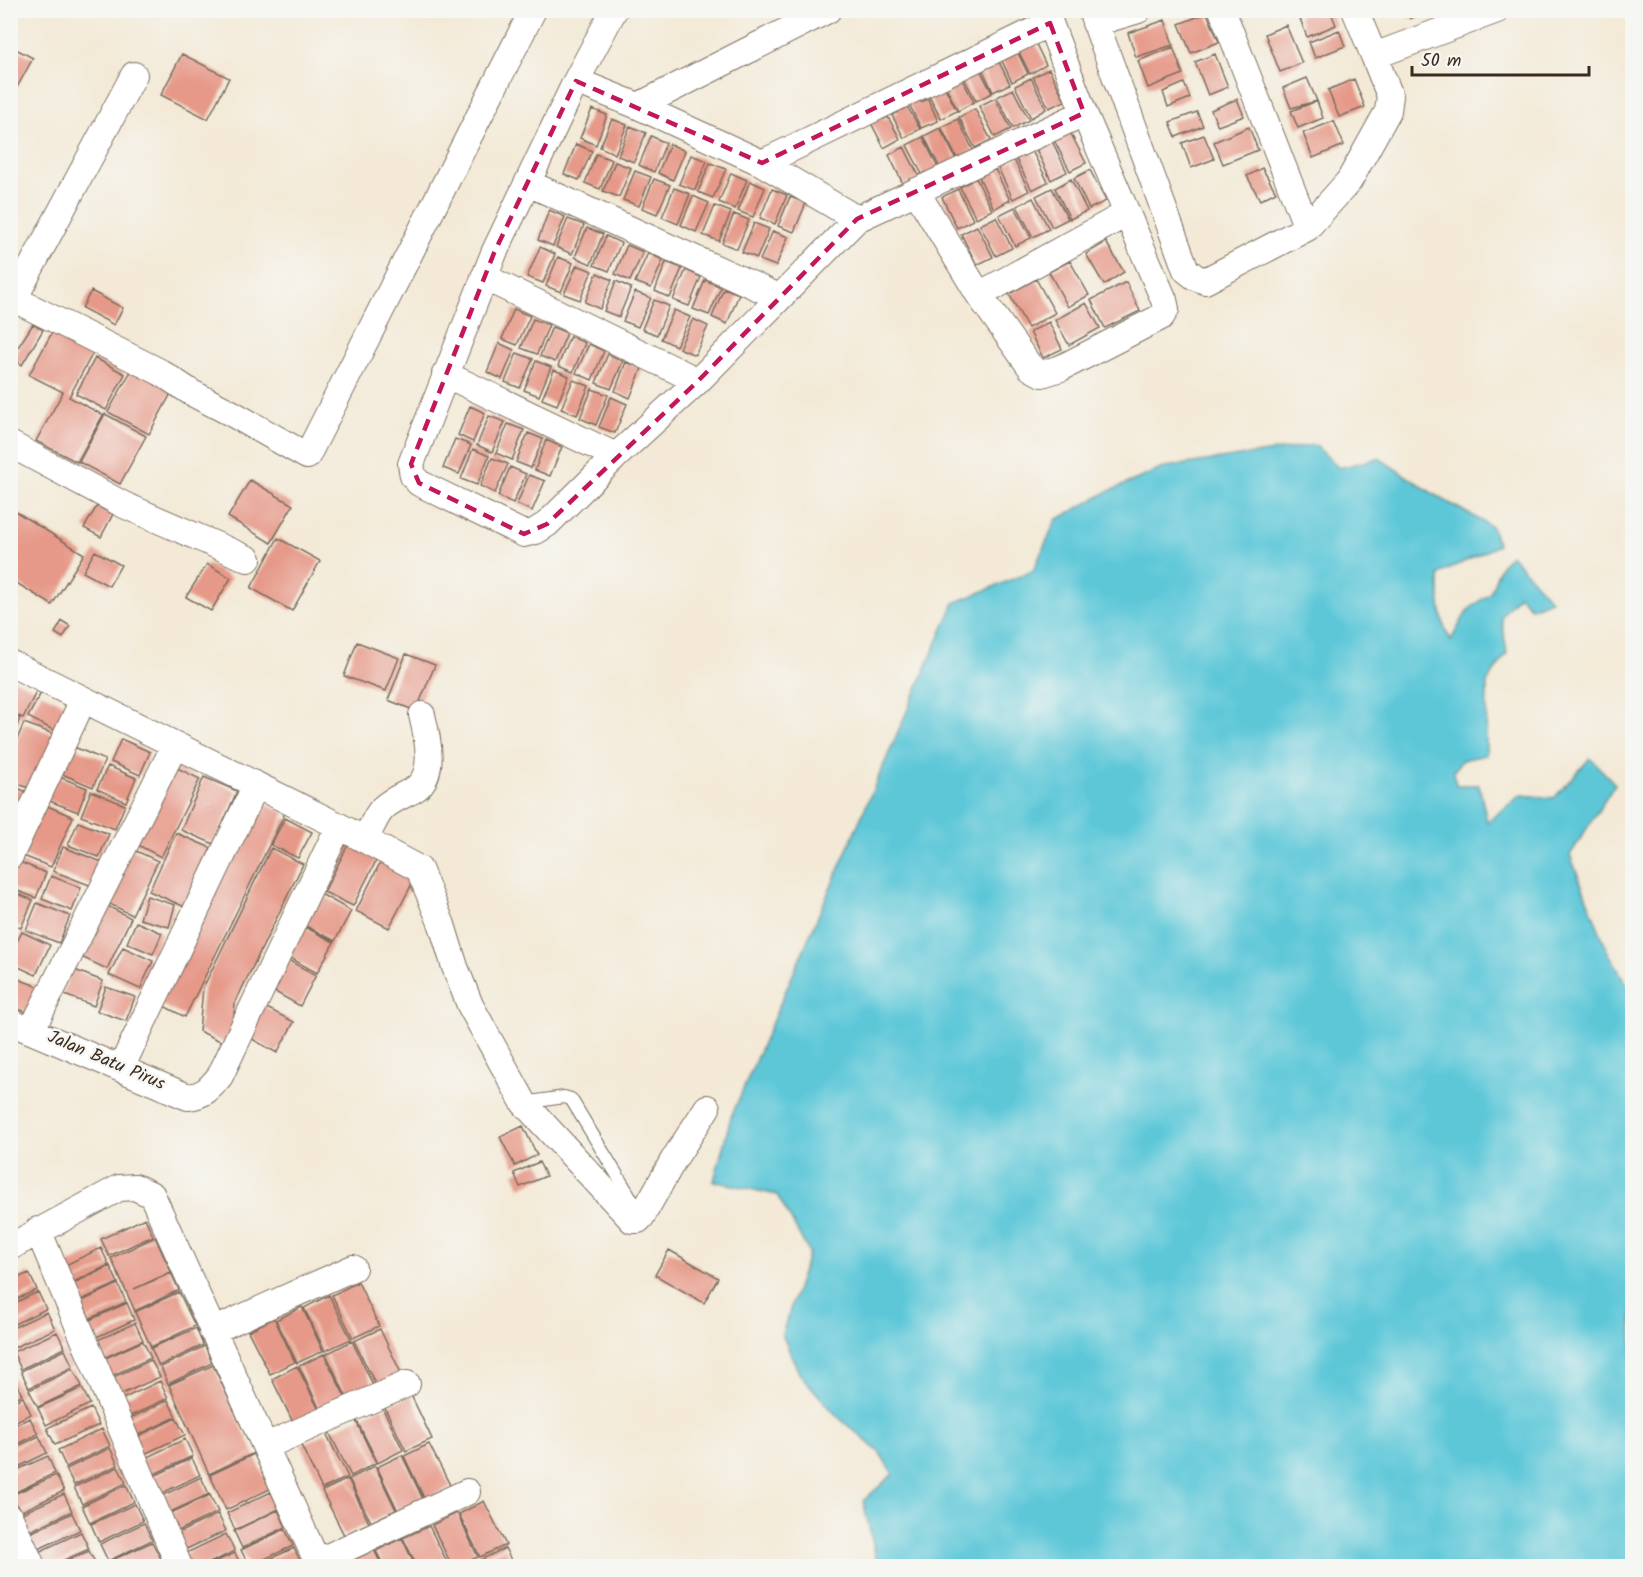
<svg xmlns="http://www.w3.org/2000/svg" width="1643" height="1577" font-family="Kalam,sans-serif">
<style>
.water{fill:#5dc7d8;stroke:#4c787b;stroke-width:1.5}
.building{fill:#e69988}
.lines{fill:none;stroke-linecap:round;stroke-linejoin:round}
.service-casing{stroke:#7b6d5e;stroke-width:14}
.minor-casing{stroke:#7b6d5e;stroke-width:28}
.service{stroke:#fff;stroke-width:12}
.minor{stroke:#fff;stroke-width:26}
.marked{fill:none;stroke:#c2185b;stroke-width:4.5;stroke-dasharray:12 8;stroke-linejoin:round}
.labels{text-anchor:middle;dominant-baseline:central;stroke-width:5;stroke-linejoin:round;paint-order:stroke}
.street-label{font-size:18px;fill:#3b2a1e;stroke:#f6f6f2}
</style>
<rect width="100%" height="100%" fill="#f6f6f2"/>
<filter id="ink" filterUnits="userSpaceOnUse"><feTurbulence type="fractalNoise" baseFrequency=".0167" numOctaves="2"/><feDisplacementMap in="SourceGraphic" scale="12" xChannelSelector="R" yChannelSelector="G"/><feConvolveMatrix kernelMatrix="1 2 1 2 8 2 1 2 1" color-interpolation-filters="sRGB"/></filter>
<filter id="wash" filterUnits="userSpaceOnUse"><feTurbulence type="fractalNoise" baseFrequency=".008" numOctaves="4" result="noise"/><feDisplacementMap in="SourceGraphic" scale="24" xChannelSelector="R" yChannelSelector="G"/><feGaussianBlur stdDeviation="1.35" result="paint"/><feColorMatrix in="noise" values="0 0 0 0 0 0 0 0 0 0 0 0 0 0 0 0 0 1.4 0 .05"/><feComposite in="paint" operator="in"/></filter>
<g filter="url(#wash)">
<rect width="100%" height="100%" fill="#f3e9d6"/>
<path class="water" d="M1315 445 1339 468 1379 458 1435 495 1492 527 1498 545 1439 574C1439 595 1439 622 1451 640L1467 611 1490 593 1501 565 1511 555 1551 600 1531 608 1519 595 1501 616 1507 653 1487 682 1486 755 1462 760 1454 771 1456 785H1479L1487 822 1521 795 1554 798 1590 758 1615 784 1570 855 1607 950 1632 994V1566H878L863 1501 893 1474 880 1453 837 1416 799 1373 782 1334 809 1252 777 1195 714 1181 731 1117 954 603 1033 571 1056 520 1107 492 1166 467Z"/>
<g id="blocks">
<path class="building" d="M1314 10H1330L1336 25 1307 37 1299 16Z
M1406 10H1430L1410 19Z
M1207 13 1219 42 1191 53 1179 24Z
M1165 20 1173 45 1136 57 1128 33Z
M1286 25 1302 63 1280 72 1265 34Z
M1339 30 1345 46 1315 58 1309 42Z
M1014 42H1035L1046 65 1030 74Z
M1013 43 1028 74 1012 82 1001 59Z
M12 47 33 58 10 100V51Z
M1173 47 1183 74 1148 88 1138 61Z
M182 54 229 78 208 119 161 95Z
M1215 54 1228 87 1208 95 1195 62Z
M978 60H998L1010 84 993 92Z
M976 62 992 93 976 101 964 78Z
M1049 69 1065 101 1049 108 1033 77Z
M1031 78 1046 109 1031 118 1015 86Z
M1307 78 1317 101 1323 118 1298 128 1291 111 1317 101 1291 108 1283 88Z
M942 79H962L974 102 958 111Z
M1354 79 1365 107 1339 117 1328 90Z
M941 80 957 111 941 119 929 96 935 93 931 85Z
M1184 83 1190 98 1168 107 1163 92Z
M1013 89 1029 120 1013 128 997 97Z
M917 92 921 102 928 99 938 121 921 128 906 98Z
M995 98 1011 129 995 137 979 106Z
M903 99 920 129 904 138 892 115 898 112 893 104Z
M1237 99 1244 116 1218 126 1211 110Z
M592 109 607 115 596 145 580 138Z
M975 109 991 140 975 148 959 117Z
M879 111 884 119 888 117 900 139 884 148 868 117Z
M1197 112 1203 126 1176 137 1170 122Z
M612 119 627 125 615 154 600 147Z
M958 119 973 150 957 158 941 127Z
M1334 121 1344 145 1313 158 1303 133Z
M630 126 646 133 634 162 618 156Z
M1249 127 1258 150 1223 164 1214 142Z
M940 128 956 159 940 168 924 136Z
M1070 132 1086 163 1070 171 1054 140Z
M1204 135 1214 159 1191 168 1182 143Z
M651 136 666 143 654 172 639 165Z
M923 137 938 168 923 176 907 145Z
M1052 141 1067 172 1051 180 1036 149Z
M576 144 592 151 579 180 564 174Z
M670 144 685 151 673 180 658 173Z
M904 147 920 178 904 186 889 155Z
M1032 151 1048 182 1032 190 1016 159Z
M596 154 612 160 600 189 585 183Z
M691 155 707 161 695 190 679 184Z
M1014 160 1029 191 1013 199 998 168Z
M615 162 631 168 619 197 603 191Z
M710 163 726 169 713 198 698 192Z
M1262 168 1276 192 1260 200 1247 176Z
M995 169 1010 200 994 209 979 177Z
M1090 170 1106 201 1089 209 1074 178Z
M635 171 651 177 639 206 623 200Z
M731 173 747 180 735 209 719 202Z
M976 178 992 210 976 218 960 187Z
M654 179 670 185 657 214 642 208Z
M1071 179 1087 211 1070 219 1055 188Z
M750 181 765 188 753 217 738 211Z
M674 188 690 194 678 224 662 217Z
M1052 188 1068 219 1052 227 1036 196Z
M772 189 787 195 775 224 760 218Z
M958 189 973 220 957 228 942 197Z
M693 196 709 203 696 232 681 225Z
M790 197 806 203 794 232 778 226Z
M1033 198 1049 229 1033 237 1017 206Z
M715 206 731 212 719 241 703 235Z
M1015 207 1031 238 1015 246 999 215Z
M549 210 565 217 553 246 538 240Z
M734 214 749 220 737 249 722 243Z
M996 217 1012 248 996 256 980 225Z
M568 219 584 225 572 254 556 247Z
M754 223 769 229 757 258 742 252Z
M977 226 993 257 977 265 961 234Z
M587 228 603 234 591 264 575 257Z
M773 231 788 237 776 266 760 260Z
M606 236 621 243 609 271 594 265Z
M1106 242 1124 272 1104 285 1086 254Z
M627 245 643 252 630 281 615 274Z
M540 247 555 254 543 283 527 277Z
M648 253 663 260 651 288 635 282Z
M558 257 573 263 561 292 546 286Z
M1070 261 1089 295 1068 307 1049 272Z
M666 262 682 268 670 298 655 291Z
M577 265 592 271 580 300 564 294Z
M686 270 701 277 689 306 673 300Z
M597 273 612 280 600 309 585 302Z
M1036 279 1055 313 1028 328 1009 294Z
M705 280 721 287 709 315 693 309Z
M616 281 631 288 619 317 604 311Z
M1126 282 1140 311 1105 328 1091 300Z
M724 288 739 294 727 324 712 317Z
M91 291 123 308 114 325 82 308Z
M635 292 651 298 638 327 623 321Z
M654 300 669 306 657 335 642 329Z
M1086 303 1100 328 1069 345 1055 320Z
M514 309 530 316 517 345 502 339Z
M674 310 690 317 676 346 661 339Z
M533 319 549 325 537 354 521 348Z
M693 319 708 326 695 355 679 348Z
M1049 322 1062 349 1043 358 1030 332Z
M33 324 43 330 22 365 11 358Z
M55 327 95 349 69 397 103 415 77 462 36 441 63 392 29 375Z
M552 327 567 333 555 362 540 356Z
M570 336 585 343 573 372 558 366Z
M499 343 514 350 502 379 487 372Z
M589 344 604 351 592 380 576 373Z
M517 353 533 359 520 388 505 382Z
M608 354 623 361 611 389 596 383Z
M95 358 125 374 106 410 76 394Z
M536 361 551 367 539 396 524 390Z
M626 362 642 368 630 398 615 391Z
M135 364 175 386 149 434 108 412Z
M554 370 569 376 557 405 542 399Z
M573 380 589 386 577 415 561 409Z
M592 389 608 395 596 425 580 418Z
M611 397 627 404 615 433 599 427Z
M470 406 485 413 473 442 458 435Z
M105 414 146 436 120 484 79 462Z
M489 416 505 422 492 452 477 445Z
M508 424 524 430 512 460 496 453Z
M528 433 543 439 531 468 516 462Z
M455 439 471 445 459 474 443 468Z
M546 440 562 447 550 476 535 470Z
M473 449 489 456 477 485 461 479Z
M492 458 508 464 495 493 480 486Z
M510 467 526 474 513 503 498 496Z
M529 475 545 481 532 511 517 504Z
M250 480 293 505 271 543 228 517Z
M97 506 113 514 101 537 84 528Z
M10 508 84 554 52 605 10 579Z
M278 538 320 561 292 611 251 588Z
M95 551 121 565 109 586 83 572Z
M207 564 231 578 211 611 186 597Z
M62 621 70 626 63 638 55 633Z
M357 642 399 658 386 691 344 676Z
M406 654 435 665 416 711 388 700Z
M10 677 37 690 23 718 10 712Z
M41 693 72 708 59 733 28 717Z
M10 715 20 718 11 742H10Z
M24 723 56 735 34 790 10 781V756Z
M121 739 150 752 140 775 111 762Z
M74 747 105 760 93 787 62 774Z
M108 766 136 778 126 802 97 789Z
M173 766 200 779 161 857 134 843Z
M57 776 87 788 78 812 47 800Z
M204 777 237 791 214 844 181 830Z
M10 785 27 792 10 833Z
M91 791 125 805 115 829 81 816Z
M255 799 285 813 185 1017 156 1002Z
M43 804 73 817 51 867 21 855Z
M285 818 312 832 298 858 271 845Z
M78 822 109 834 99 857 68 845Z
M176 833 211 848 185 907 149 891Z
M352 837 381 851 353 906 324 892Z
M63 847 102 862 92 886 53 871Z
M271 848 303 864 235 1003 231 1046 199 1031 203 988Z
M132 849 158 861 132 915 106 902Z
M383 857 417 874 389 928 356 911Z
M15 860 46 873 36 898 10 888V872Z
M51 876 81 888 72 911 42 899Z
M10 891 33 900 21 928 10 923Z
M319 893 351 911 335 941 302 924Z
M147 896 175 905 169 927 140 919Z
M37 903 70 916 59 943 26 930Z
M102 903 131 918 107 969 77 955Z
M136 922 162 933 153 954 127 943Z
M301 925 334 942 317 973 285 955Z
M22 932 50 945 36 975 10 963V955Z
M123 947 153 961 140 989 109 975Z
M284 958 316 975 300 1006 268 988Z
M72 969 103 981 94 1006 62 994Z
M10 976 42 988 32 1014 10 1006Z
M106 987 135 997 126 1021 97 1011Z
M261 1005 294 1022 277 1053 245 1035Z
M523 1126 537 1155 515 1166 500 1137Z
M539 1162 546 1176 520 1187 514 1173Z
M145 1218 153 1236 109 1256 101 1239Z
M155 1237 171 1272 134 1289 171 1273 179 1290 135 1311 111 1258Z
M101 1248 109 1265 65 1286 57 1269Z
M669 1250 718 1278 704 1303 655 1275Z
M110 1266 118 1283 73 1304 66 1287Z
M29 1273 37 1290 10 1302V1281Z
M358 1282 379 1326 353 1338 332 1295Z
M118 1284 126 1302 82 1322 74 1305Z
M38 1292 46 1309 10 1326V1305Z
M179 1292 195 1326 151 1347 135 1312Z
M329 1295 351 1339 325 1351 304 1308Z
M127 1303 134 1320 90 1340 83 1323Z
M302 1307 323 1351 297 1363 276 1320Z
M47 1312 55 1329 11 1349 10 1329Z
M274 1318 295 1362 270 1374 248 1331Z
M135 1323 143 1340 99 1360 91 1343Z
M196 1328 203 1345 159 1366 151 1348Z
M380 1329 401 1373 376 1385 354 1341Z
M57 1332 65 1348 21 1369 13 1352Z
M143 1341 151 1358 107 1378 99 1361Z
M352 1341 373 1385 347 1398 326 1354Z
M205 1346 212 1363 168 1384 161 1367Z
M65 1350 73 1367 29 1388 21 1371Z
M324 1354 345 1397 320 1410 299 1366Z
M151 1360 160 1377 115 1397 107 1380Z
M213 1365 254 1453 209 1474 169 1385Z
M297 1366 319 1410 293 1422 272 1379Z
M73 1369 82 1386 38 1407 29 1390Z
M14 1378 22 1395 10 1400V1379Z
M160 1381 168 1398 124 1419 116 1402Z
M82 1388 90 1404 46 1425 38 1408Z
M411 1395 432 1439 406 1451 385 1408Z
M23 1397 31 1414 10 1424V1403Z
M168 1400 176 1417 132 1438 124 1421Z
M382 1407 403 1450 378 1463 356 1419Z
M91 1408 99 1425 55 1445 47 1428Z
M30 1418 38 1434 10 1448V1427Z
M176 1418 185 1435 140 1456 132 1439Z
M355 1419 376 1463 351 1476 329 1432Z
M102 1429 110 1446 66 1467 58 1450Z
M326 1433 348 1477 322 1489 301 1445Z
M39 1436 47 1453 10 1471V1450Z
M185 1439 193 1456 148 1477 141 1460Z
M429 1444 451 1487 425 1500 404 1456Z
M110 1448 118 1465 74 1485 66 1469Z
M254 1454 270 1489 226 1510 210 1475Z
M402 1455 423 1499 398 1511 377 1467Z
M48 1456 55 1473 12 1494 10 1473Z
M192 1458 200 1475 156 1496 148 1479Z
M375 1466 396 1510 371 1522 349 1479Z
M118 1467 126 1483 82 1504 74 1487Z
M56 1475 64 1491 20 1512 12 1495Z
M201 1477 209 1494 164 1515 157 1498Z
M348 1479 369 1523 344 1535 322 1491Z
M126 1485 134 1502 90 1523 82 1506Z
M271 1492 279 1509 235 1530 227 1513Z
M64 1494 72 1511 28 1532 20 1514Z
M210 1495 218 1512 174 1533 166 1515Z
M484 1501 506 1545 480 1557 459 1514Z
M135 1504 143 1521 99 1542 91 1524Z
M278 1510 286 1527 242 1548 234 1531Z
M72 1513 80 1530 36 1550 28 1534Z
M457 1513 478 1557 458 1566H452L432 1525Z
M218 1514 226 1531 182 1551 174 1535Z
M144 1523 152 1540 108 1561 100 1544Z
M429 1526 449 1566H417L403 1538Z
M285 1529 293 1546 249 1566 241 1550Z
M81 1532 89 1549 51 1566H43L36 1553Z
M226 1534 235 1551 203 1566H188L182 1555Z
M402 1538 415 1566H384L376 1551Z
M152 1542 161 1559 144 1566H110L108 1562Z
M294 1548 302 1565 298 1566H254Z
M505 1548 514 1566H483L480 1560Z
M374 1550 382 1566H351L349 1562Z
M89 1551 97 1566H55Z
M235 1553 241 1566H206Z"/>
</g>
</g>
<g filter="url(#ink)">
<use href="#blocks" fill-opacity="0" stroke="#7b6d5e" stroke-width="1.5"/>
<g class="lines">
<g class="service-casing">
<path id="service" d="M524 1103 564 1097 571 1099 642 1216"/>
</g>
<g class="minor-casing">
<path id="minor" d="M614 10 576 81 494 253 411 464 413 476 419 483 524 534 536 531 547 524 616 456 698 381 857 219
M1091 10 1186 270 1195 277 1205 281 1307 228 1349 181 1388 111 1390 96 1374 56 1497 10
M1222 10 1307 228
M1355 10 1374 56
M1095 23 1138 10
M576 81 638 106 762 163 857 219 1084 113
M638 106 828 10
M762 163 1050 23
M528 183 779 297
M916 191 979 295 1031 368 1042 374 1061 368 1161 317 1166 309 1164 300 1084 113 1045 10
M484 277 698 381
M979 295 1126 214
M10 297 14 299 134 75
M14 299 160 372 192 393 231 413 307 456 533 10
M445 374 616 456
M10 444 124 505 248 559
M10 663 339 826 419 869 442 925 455 967 470 1005 524 1103 632 1220H638L642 1216 674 1159 707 1108
M365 840C371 829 375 816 383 808 392 799 405 795 415 789 437 774 427 736 422 715
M10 856 83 700
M10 1022 188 1097C205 1095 210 1088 220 1076L339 826
M32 1029 175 745
M121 1068 256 785
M38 1230 179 1566
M10 1247 119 1188 135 1187 152 1195 319 1566
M212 1331 353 1268
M266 1446 407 1384
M10 1518 32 1566
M317 1562 467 1492"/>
</g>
<use href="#service" class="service"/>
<use href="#minor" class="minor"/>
</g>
</g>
<path class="marked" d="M1050 23 1084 113 857 219 698 381 547 524 524 534 419 483 411 464 494 253 576 81 762 163Z"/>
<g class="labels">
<g class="street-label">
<text transform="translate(106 1061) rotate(23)">Jalan Batu Pirus</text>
</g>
</g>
<rect width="1643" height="1577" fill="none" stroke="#f6f6f2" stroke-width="36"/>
<path d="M1412 66v9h177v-9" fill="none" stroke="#3b2a1e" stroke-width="3"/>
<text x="1421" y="66" font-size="18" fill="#3b2a1e" stroke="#f6f6f2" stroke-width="4.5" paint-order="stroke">50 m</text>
</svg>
